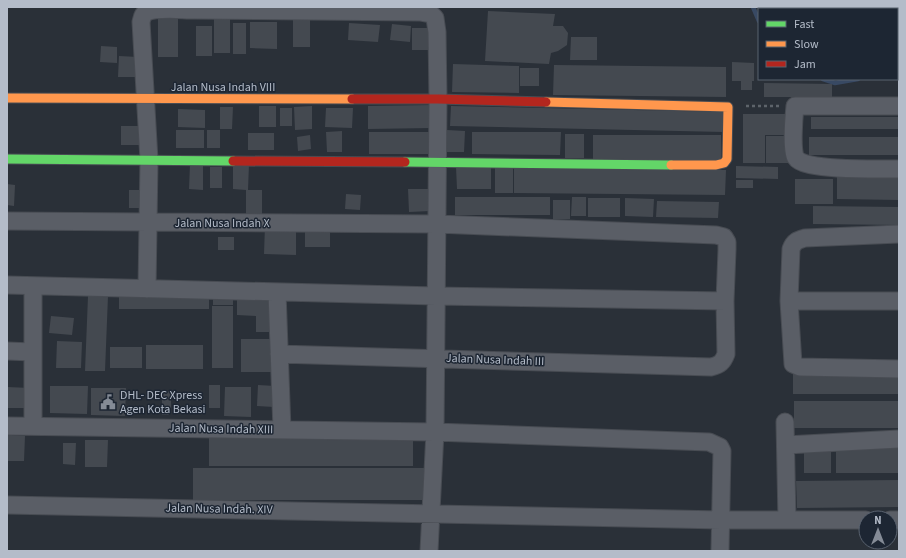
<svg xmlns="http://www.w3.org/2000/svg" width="906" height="558" font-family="'Source Sans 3',sans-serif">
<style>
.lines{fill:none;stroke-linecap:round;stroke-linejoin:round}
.stream{stroke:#384963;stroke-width:4.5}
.building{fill:#444950}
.street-casing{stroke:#484c53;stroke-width:19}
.fast-casing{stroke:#484c53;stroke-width:11}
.slow-casing{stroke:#484c53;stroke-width:11}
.jam-casing{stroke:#484c53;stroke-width:11}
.path{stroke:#5d636a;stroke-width:2.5;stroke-dasharray:3 3;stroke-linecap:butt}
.street{stroke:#5a5e66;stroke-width:17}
.fast{stroke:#63d668;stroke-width:9}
.slow{stroke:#ff974d;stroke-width:9}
.jam{stroke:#b3261e;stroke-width:9}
.labels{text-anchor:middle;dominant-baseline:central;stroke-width:3;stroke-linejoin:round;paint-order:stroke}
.street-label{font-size:12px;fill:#b4bcc9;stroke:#1d2633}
.poi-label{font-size:12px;fill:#b4bcc9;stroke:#1d2633;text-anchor:start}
</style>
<rect width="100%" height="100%" fill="#2a3038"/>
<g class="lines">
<path class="stream" d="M753 7 759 21
M897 69 899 68
M823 79 835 83 858 79"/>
</g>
<path class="building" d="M488 11 555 14 553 26H563L568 33 567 45 558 51 551 53 549 64 485 61Z
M158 17H178V57H158Z
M293 18H310V47H293Z
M214 19H230V53H214Z
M250 22H277V49L250 48Z
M233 23H246V54H233Z
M349 23 380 25 378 42 348 40Z
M392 24 411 26 410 42 390 40Z
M196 26H212V56H196Z
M412 28H433V50H412Z
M571 37H597V60H570Z
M101 46 117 47V63L100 62Z
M119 56 138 57 137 77H118Z
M732 62 754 63V81H752V90H741V81H732Z
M453 64 519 66V93L452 92Z
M554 65 726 67V97L553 95Z
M520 68H539V86H520Z
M764 83 832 84V97H764Z
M432 105V128L368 129V106Z
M259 106H276V127H259Z
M312 106V129L295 130 294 107Z
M451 106 725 112 724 132 450 126Z
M220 107H233L232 129H220Z
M280 108H292V126H280Z
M326 108H353L352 128 325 127Z
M178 109 205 110V128L178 127Z
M743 114H788V135H765V163H743Z
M811 117H899V129H811Z
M121 126H140V145H121Z
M176 130H204V148H176Z
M207 130H220V148H207Z
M447 130 465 131 464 152H446Z
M342 131V152H327L326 132Z
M369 132H432V154H369Z
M472 132H561L560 155 472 154Z
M248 133H274V150H248Z
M565 134H584V158H565Z
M310 135 311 149 298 151 297 137Z
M593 135H721V160H593Z
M766 136H789V163H766Z
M809 137H899V155H809Z
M233 163 249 164 248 190H262V216H246V190L233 189Z
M190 164 203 165V190L189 189Z
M491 166V189H457L456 167Z
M495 166H513V193H495Z
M736 166 778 167V179L736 178Z
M210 167H222V188H210Z
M514 168 726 170 725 195 514 193Z
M837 175 899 176V200L837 199Z
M795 179H833V204H795Z
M736 180H753V188H736Z
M7 184 15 185 14 206 7 205Z
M408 189H429L430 211 409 212Z
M129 190H143V208H129Z
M346 194 361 195 360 210 345 209Z
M455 197H550V215H455Z
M572 197H586V216H571Z
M588 198H620V217H588Z
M625 198 654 199 653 217 625 216Z
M553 200H570V219H553Z
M657 201 719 202 718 218 656 217Z
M813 206 899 207V225L813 224Z
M265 225 296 226V255L264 254Z
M305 230 330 231V247H305Z
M218 237H234V250H218Z
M119 291H209V309H119Z
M213 291H233V305H213Z
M88 296H108L105 371H85Z
M237 296 277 297 270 332H256V316L237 315Z
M212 306H233V368H212Z
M51 316 74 318 72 335 49 333Z
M241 339H276V372H241Z
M57 341 82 342 81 368H56Z
M146 345H203V369H146Z
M110 347H142V368H110Z
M793 371H899V394H793Z
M209 385H220V408H209Z
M258 385 275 386 274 407 257 406Z
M50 386H88L87 414 50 413Z
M7 387 30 388V408H7Z
M225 387H251V417L224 416Z
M91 388H126L125 416 91 415Z
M162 391H171V408H169V415H162Z
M794 401H899V428H794Z
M209 434H413V466H209Z
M7 435 25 436 24 461H7Z
M85 440H108L107 467H85Z
M63 443H76L75 465 63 464Z
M836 448H899V473H836Z
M804 451H831V473H804Z
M193 468H427V500H193Z
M899 480V507L797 508 796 481Z"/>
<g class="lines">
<g class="street-casing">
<path id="street" d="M899 106H795C794 116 791 152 796 158 803 171 882 169 899 169
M7 221 437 224 716 235 724 237 727 242V250L725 301 726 354C723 362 720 365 711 367L279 354
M899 234 805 238C798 240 794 241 791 249L789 301 793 364 800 367 899 369
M7 285 436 296 725 301
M33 286V426
M147 289 149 160 141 22C142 19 142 15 145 13 155 7 181 10 193 10L420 12 431 14 435 18 437 32 438 99 435 432 429 551
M277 292 282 430
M789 301H899
M7 351 33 352
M785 422 787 520
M7 426 435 432 709 442 720 447 722 451 720 551
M786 445 899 439
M7 505 721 520H866
M890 520H899"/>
</g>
<g class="fast-casing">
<path id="fast" d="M7 159 233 161
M405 162 671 165"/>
</g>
<g class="slow-casing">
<path id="slow" d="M7 98 352 99
M546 102 728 107 727 159 724 163 716 165H671"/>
</g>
<g class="jam-casing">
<path id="jam" d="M352 99H438L546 102
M233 161 405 162"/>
</g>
<path class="path" d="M746 106H779"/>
<use href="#street" class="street"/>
<use href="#fast" class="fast"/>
<use href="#slow" class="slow"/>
<use href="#jam" class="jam"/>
</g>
<defs>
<g id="civic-bare" transform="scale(1.2)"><path d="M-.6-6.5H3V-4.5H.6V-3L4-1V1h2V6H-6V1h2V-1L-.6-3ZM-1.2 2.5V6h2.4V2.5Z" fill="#848b96" stroke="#1d2633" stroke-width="2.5" paint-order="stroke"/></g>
</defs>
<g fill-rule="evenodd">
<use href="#civic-bare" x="108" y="402"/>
</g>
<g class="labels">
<g class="street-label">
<text x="223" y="87">Jalan Nusa Indah VIII</text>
<text x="222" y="223">Jalan Nusa Indah X</text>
<text transform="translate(495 360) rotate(2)">Jalan Nusa Indah III</text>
<text transform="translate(221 429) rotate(1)">Jalan Nusa Indah XIII</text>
<text transform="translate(219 509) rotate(1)">Jalan Nusa Indah. XIV</text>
</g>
<g class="poi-label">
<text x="120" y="395">DHL- DEC Xpress<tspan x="120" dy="14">Agen Kota Bekasi</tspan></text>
</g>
</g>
<rect width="906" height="558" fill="none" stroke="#b4bcc9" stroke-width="16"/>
<rect x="758" y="8" width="140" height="72" fill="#1d2633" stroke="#59626f"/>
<rect x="766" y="21" width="20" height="6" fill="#63d668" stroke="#59626f"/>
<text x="794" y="28" font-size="12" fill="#b4bcc9">Fast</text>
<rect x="766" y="41" width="20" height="6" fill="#ff974d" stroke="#59626f"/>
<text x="794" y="48" font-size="12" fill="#b4bcc9">Slow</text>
<rect x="766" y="61" width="20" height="6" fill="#b3261e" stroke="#59626f"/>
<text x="794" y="68" font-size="12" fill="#b4bcc9">Jam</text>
<g transform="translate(878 530)"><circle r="19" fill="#1d2633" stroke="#59626f"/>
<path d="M0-3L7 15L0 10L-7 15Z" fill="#848b96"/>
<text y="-6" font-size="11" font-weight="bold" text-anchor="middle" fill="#b4bcc9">N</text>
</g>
</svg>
